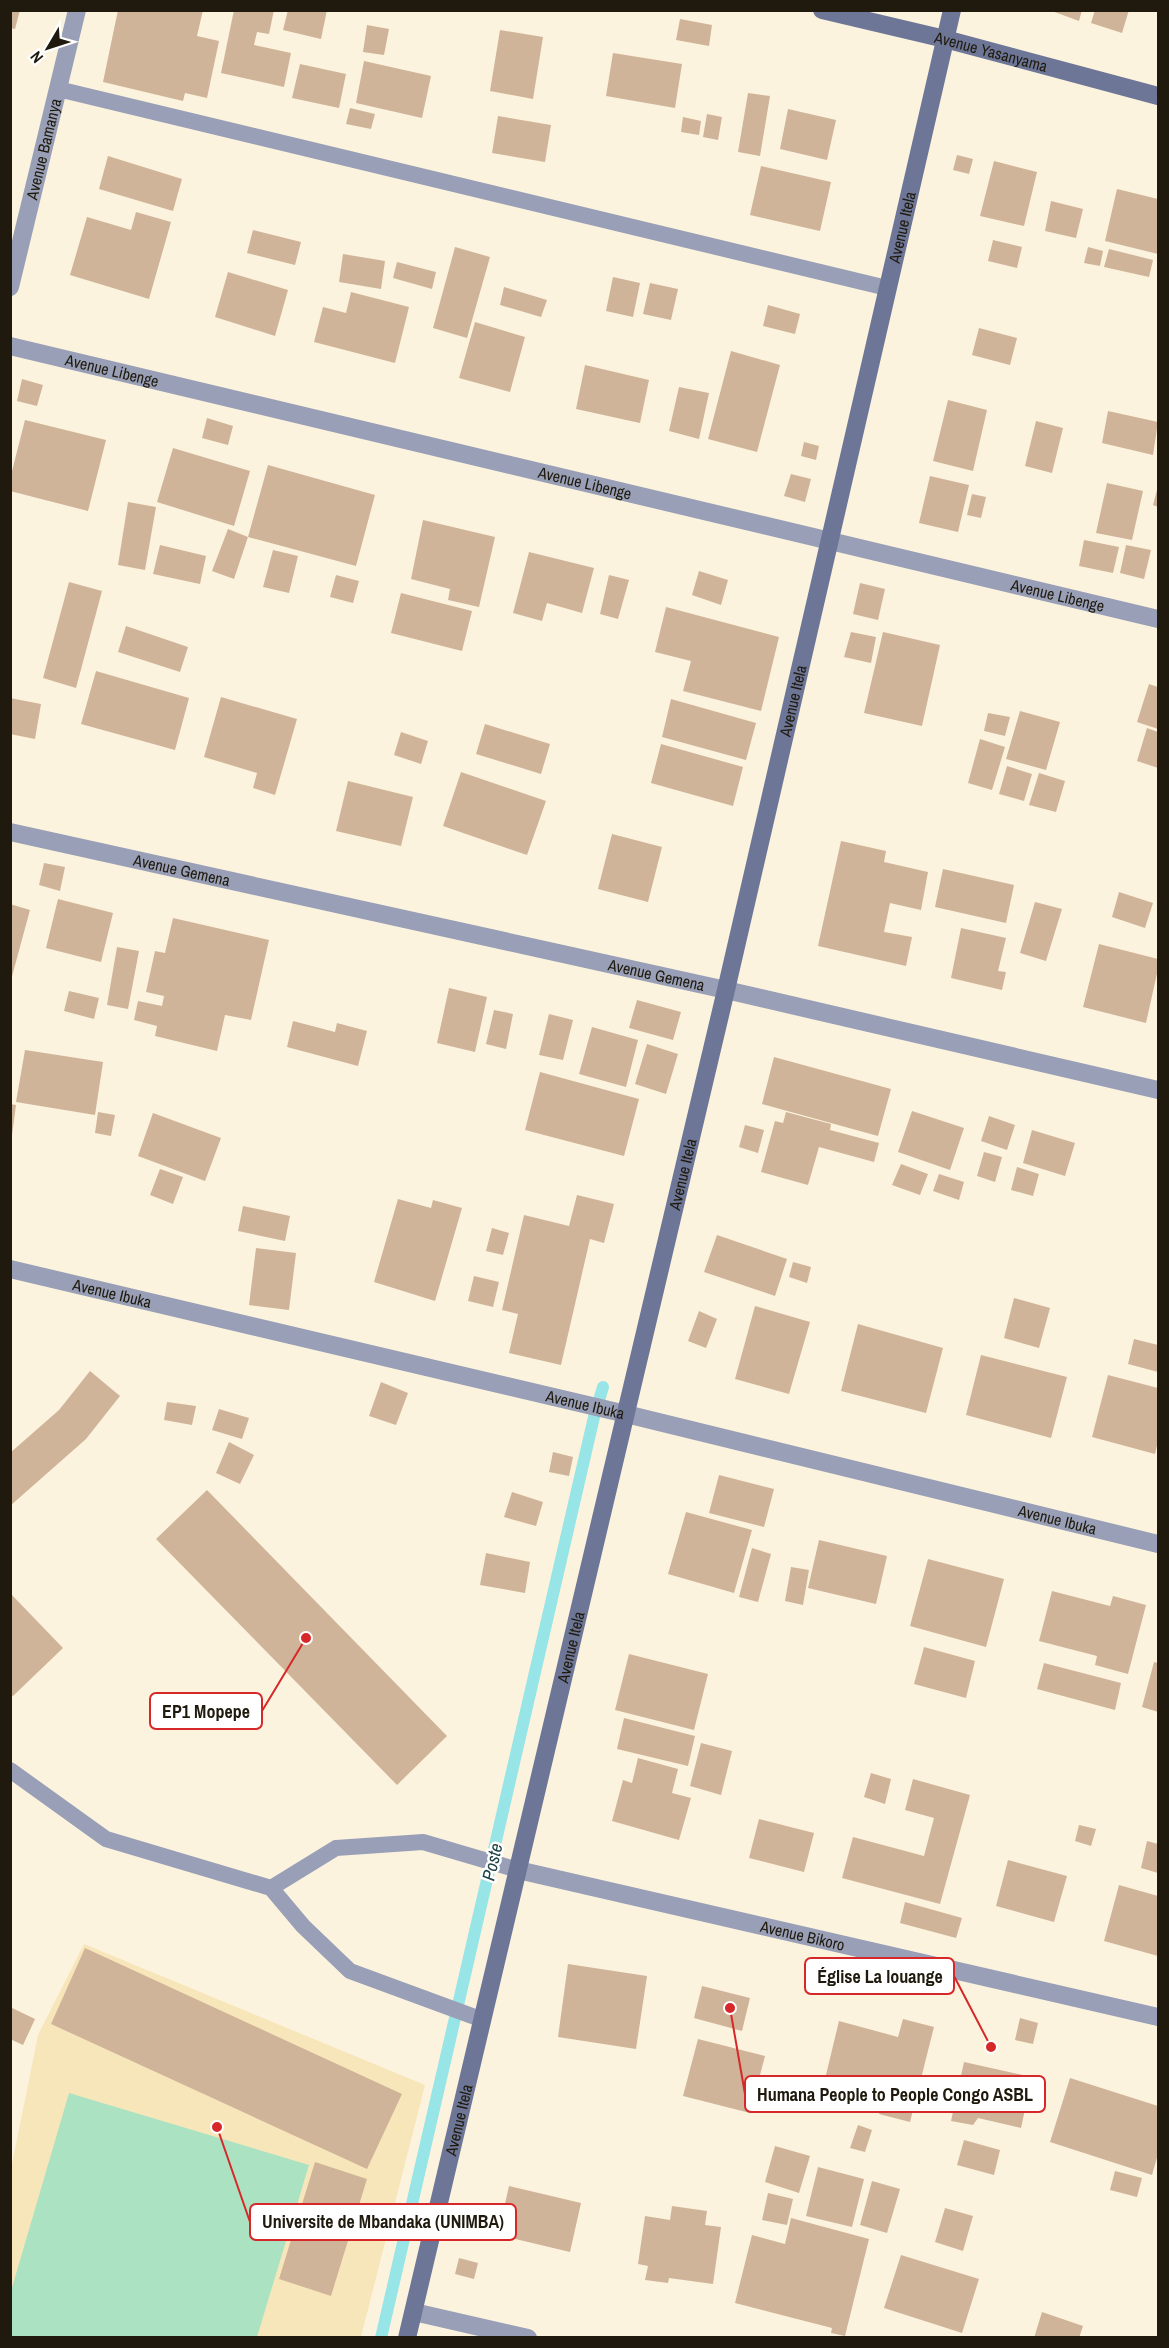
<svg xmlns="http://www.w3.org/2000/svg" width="1169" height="2348" font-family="'Archivo Narrow',sans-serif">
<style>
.built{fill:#f8e6bb}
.green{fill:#aae2c2}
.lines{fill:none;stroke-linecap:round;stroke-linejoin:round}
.stream{stroke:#97e5e6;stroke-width:12}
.building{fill:#d0b499}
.lane{stroke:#989fb6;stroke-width:16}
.street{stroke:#989fb6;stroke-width:18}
.secondary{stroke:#6d7697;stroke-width:18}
.labels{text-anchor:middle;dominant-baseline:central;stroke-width:5;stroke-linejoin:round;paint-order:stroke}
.street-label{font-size:16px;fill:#1f1a0d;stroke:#fff}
.water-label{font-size:18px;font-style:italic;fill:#204546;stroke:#fff}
.leader{fill:none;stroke:#d62828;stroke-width:2}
.callout-dot{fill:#d62828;stroke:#fff;stroke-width:2}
.callout{fill:#fff;stroke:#d62828;stroke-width:2}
.callout-label{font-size:18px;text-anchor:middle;font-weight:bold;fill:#1f1a0d}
</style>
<rect width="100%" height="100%" fill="#fcf3de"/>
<path class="built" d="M84 1944 425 2085 361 2337 11 2338V2169L38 2035Z"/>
<path class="green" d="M69 2093 309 2165 257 2337H11V2291Z"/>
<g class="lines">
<path class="stream" d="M381 2338 594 1417 603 1387"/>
</g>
<path class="building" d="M10 10H20L15 29 10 28Z
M118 10H203L197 36 219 41 207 98 185 93 183 101 103 82Z
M234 10H274L269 34 257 32 254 45 291 53 284 87 221 73Z
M288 10H327L321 39 283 30Z
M1049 10H1082L1079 21Z
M1095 10H1129L1122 33 1091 23Z
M680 19 712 25 709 46 676 40Z
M367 25 389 29 384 55 363 52Z
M500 30 543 37 533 99 490 91Z
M613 53 682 64 675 108 606 96Z
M364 61 431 76 422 118 356 103Z
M300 64 346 74 339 108 292 98Z
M748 93 770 96 760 156 738 152Z
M350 108 375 114 371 129 346 124Z
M788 109 836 120 827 160 780 149Z
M707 114 722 117 718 140 703 137Z
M498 116 551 125 545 162 492 153Z
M683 117 701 121 699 135 681 132Z
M957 155 973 159 969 174 953 170Z
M108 156 182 179 173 211 99 189Z
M994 161 1037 172 1024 226 980 216Z
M761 166 831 182 820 231 750 215Z
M1117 189 1158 199V254L1105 241Z
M1051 201 1083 209 1076 238 1045 231Z
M136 212 171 222 149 299 70 275 87 217 131 230Z
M253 230 301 242 295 265 247 253Z
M993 240 1022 247 1017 268 988 261Z
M455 247 490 257 467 338 433 328Z
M1088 247 1103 251 1100 266 1084 263Z
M1109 249 1153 260 1149 277 1104 267Z
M343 254 385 261 381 289 339 282Z
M397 262 436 272 432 289 393 278Z
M228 272 288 290 275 336 215 317Z
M613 277 640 283 633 317 606 311Z
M650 283 678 289 671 320 643 314Z
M504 287 547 300 541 317 500 305Z
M351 292 409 307 395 363 314 342 323 307 346 313Z
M768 305 800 314 795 334 763 326Z
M475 322 525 337 510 392 459 378Z
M979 328 1017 338 1010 365 972 355Z
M731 351 780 365 757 452 708 439Z
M585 365 649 380 640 423 576 409Z
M22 379 43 385 37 406 17 401Z
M679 387 709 393 699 439 669 431Z
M948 400 987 410 973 471 933 461Z
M1108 411 1158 422 1153 455 1102 443Z
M207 418 233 426 228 445 202 438Z
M25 420 106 440 88 511 10 491V479Z
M1036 421 1063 428 1052 473 1025 466Z
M804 442 819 446 816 460 801 456Z
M173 448 250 471 234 526 157 502Z
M268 465 375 495 356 566 248 537Z
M791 474 811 479 805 502 784 496Z
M930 476 969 485 958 532 919 523Z
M1107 483 1143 491 1132 540 1096 533Z
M1158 486V507L1153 505Z
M972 494 986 497 981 518 967 515Z
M128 502 156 507 145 570 118 565Z
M423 520 495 537 479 607 448 600 450 589 411 579Z
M228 529 248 537 234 579 212 571Z
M1084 540 1119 547 1113 573 1079 566Z
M160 545 206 556 200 584 153 574Z
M1126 545 1151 550 1144 579 1120 573Z
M273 550 298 556 289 593 263 587Z
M529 552 594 568 582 613 547 603 542 621 513 613Z
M699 571 728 580 721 605 692 595Z
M336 575 359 581 353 603 330 597Z
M609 575 629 580 618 619 600 614Z
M69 582 102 591 76 688 43 678Z
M860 583 885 589 878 620 853 614Z
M401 593 472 611 462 651 391 633Z
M666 607 779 637 761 711 683 691 691 661 655 652Z
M126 626 188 647 180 672 118 652Z
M851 632 876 637 871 663 844 657Z
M883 632 940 645 922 726 864 713Z
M96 671 189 698 175 750 81 724Z
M1149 684 1158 687V729L1137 722Z
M221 697 297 719 275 795 253 788 257 773 204 757Z
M10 698 41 704 35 739 10 734Z
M671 699 756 723 746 760 662 737Z
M1020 711 1060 722 1046 770 1006 759Z
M988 713 1010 717 1005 736 984 731Z
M485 724 550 744 541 774 476 754Z
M1147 728 1158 732V768L1137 761Z
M401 732 428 741 421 764 394 755Z
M980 739 1005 747 992 790 968 783Z
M661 744 743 767 733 806 651 783Z
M1007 766 1032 774 1024 801 999 794Z
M461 772 546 801 527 855 443 826Z
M1039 773 1065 781 1056 812 1029 805Z
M348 781 413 797 401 846 336 831Z
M612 834 662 847 648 902 598 889Z
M841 841 886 851 884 862 928 872 921 910 890 903 884 932 912 937 906 966 818 946Z
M44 863 65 867 60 891 39 885Z
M943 869 1014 885 1006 923 935 907Z
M1119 892 1153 903 1145 928 1112 917Z
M58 899 113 913 101 962 46 948Z
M1035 902 1062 909 1046 961 1020 953Z
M10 904 30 910 11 980H10Z
M173 918 269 940 251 1020 225 1015 217 1051 155 1036 157 1026 134 1020 138 1001 162 1006 164 996 146 992 155 951 165 953Z
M961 928 1006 938 998 971 1006 972 1002 990 951 978Z
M1099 944 1158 959V969L1146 1023 1083 1007Z
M117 947 139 951 128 1009 107 1005Z
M449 988 487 997 475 1052 437 1043Z
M69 991 99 998 94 1019 64 1011Z
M637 1000 681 1012 673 1040 629 1028Z
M494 1010 513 1014 506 1049 486 1044Z
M549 1014 573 1020 563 1060 539 1055Z
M293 1021 335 1032 337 1023 367 1031 358 1066 287 1047Z
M592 1027 638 1040 626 1087 579 1074Z
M647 1044 678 1054 666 1094 635 1084Z
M25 1050 103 1062 95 1115 16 1102Z
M774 1057 891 1089 878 1136 762 1104Z
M540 1072 639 1099 624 1156 525 1130Z
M10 1104 16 1105 12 1135H10Z
M912 1111 964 1128 950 1170 898 1152Z
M98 1112 115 1115 111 1136 95 1133Z
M786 1112 831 1124 830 1130 879 1143 874 1162 819 1147 808 1185 761 1172 775 1121 783 1123Z
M153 1113 221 1138 205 1181 138 1156Z
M989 1116 1015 1125 1007 1150 981 1141Z
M745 1125 764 1130 758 1153 739 1147Z
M1032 1130 1075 1143 1065 1176 1023 1163Z
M984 1152 1002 1157 995 1182 977 1176Z
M901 1164 928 1174 920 1195 892 1185Z
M1017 1167 1039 1174 1033 1196 1011 1190Z
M160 1169 183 1177 173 1204 150 1195Z
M939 1174 964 1182 959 1200 933 1191Z
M577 1195 614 1204 604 1243 590 1239 561 1365 509 1353 518 1314 502 1310 524 1215 569 1226Z
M398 1199 431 1208 433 1200 462 1208 435 1301 374 1282Z
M243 1206 290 1216 285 1241 238 1231Z
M492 1228 509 1233 503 1255 486 1251Z
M717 1235 787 1259 775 1296 704 1272Z
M256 1248 296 1253 289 1310 249 1305Z
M793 1262 811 1267 807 1283 789 1277Z
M474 1276 499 1282 493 1307 468 1301Z
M1014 1298 1050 1308 1039 1348 1004 1338Z
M755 1306 810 1322 789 1394 735 1379Z
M699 1311 717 1319 706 1348 688 1341Z
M858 1324 943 1348 926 1413 841 1391Z
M1134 1339 1158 1345V1372L1128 1364Z
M981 1355 1067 1377 1051 1438 966 1415Z
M90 1371 120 1396 86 1439 10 1506V1453L59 1410Z
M1108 1375 1158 1388V1441L1155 1454 1092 1437Z
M381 1382 408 1393 396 1425 369 1416Z
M167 1402 196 1406 192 1425 164 1420Z
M219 1409 249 1418 242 1439 212 1430Z
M229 1442 254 1455 240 1484 216 1473Z
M553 1452 573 1457 569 1476 549 1472Z
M719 1475 774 1489 764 1527 709 1513Z
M207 1490 447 1736 397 1785 156 1539Z
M512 1492 543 1502 536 1526 504 1517Z
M686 1512 752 1530 734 1593 668 1574Z
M819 1540 887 1556 876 1604 808 1588Z
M752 1548 771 1554 758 1602 739 1597Z
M486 1553 530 1562 525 1593 480 1585Z
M928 1559 1004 1579 986 1647 910 1626Z
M791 1567 809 1570 803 1605 785 1601Z
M1052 1591 1110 1606 1113 1596 1146 1605 1128 1674 1095 1665 1097 1656 1039 1641Z
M10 1593 63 1648 13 1696 10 1694Z
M924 1647 975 1661 966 1698 914 1684Z
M629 1654 708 1674 694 1730 615 1710Z
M1154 1662 1158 1663V1712L1142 1707Z
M1044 1663 1121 1683 1115 1710 1037 1689Z
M624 1718 695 1736 688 1766 617 1749Z
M701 1743 732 1751 721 1795 690 1786Z
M638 1758 678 1769 672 1793 691 1798 679 1840 612 1821 623 1780 632 1783Z
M871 1773 891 1779 885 1804 864 1797Z
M913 1779 970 1795 940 1904 842 1878 853 1837 924 1856 934 1818 905 1810Z
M759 1819 814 1833 804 1872 749 1858Z
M1079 1825 1096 1829 1091 1846 1075 1841Z
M1147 1841 1158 1844V1873L1141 1868Z
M1008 1860 1067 1876 1054 1922 996 1906Z
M1119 1885 1158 1896V1956L1104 1941Z
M905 1902 962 1918 956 1938 900 1923Z
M85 1948 402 2094 367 2169 51 2024Z
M568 1964 647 1976 636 2049 558 2037Z
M702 1986 750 1998 742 2031 694 2018Z
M10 2007 35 2019 23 2045 10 2039Z
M1020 2018 1038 2023 1033 2044 1015 2040Z
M903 2019 934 2027 910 2122 879 2114 884 2094 825 2079 839 2021 898 2037Z
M698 2039 765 2056 750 2113 683 2096Z
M964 2062 1032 2077 1021 2128 978 2118 973 2125 951 2121Z
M1070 2078 1158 2106V2154L1152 2175 1050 2142Z
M858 2125 872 2130 865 2152 850 2148Z
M964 2140 1000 2150 994 2175 957 2165Z
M775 2146 810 2156 799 2193 765 2182Z
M315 2162 367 2179 331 2296 279 2279Z
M818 2167 864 2179 852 2227 806 2216Z
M1115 2171 1142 2178 1137 2197 1110 2190Z
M872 2181 900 2189 887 2233 860 2225Z
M509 2186 581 2203 570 2252 498 2235Z
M768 2193 793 2199 787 2225 762 2220Z
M672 2206 707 2211 705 2225 721 2227 713 2284 669 2278 668 2283 645 2280 648 2266 638 2264 645 2216 670 2220Z
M945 2208 973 2216 963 2251 935 2242Z
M791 2218 869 2239 845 2336 831 2333 832 2328 735 2303 752 2235 785 2244Z
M901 2255 979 2279 962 2333 884 2308Z
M459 2258 478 2263 474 2279 455 2274Z
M1042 2312 1083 2326 1079 2338H1034Z"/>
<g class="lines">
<path class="lane" d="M58 89 887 288
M10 1770 106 1839 271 1888 303 1926 350 1971 483 2020
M271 1888 336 1848 423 1842 518 1870"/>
<g class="street">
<path id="s1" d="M10 287 77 10"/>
<path id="s2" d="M10 346 1158 619"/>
<path id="s3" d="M10 832 726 990 1158 1090"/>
<path id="s4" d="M10 1269 626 1414 1158 1544"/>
<path id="s5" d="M518 1870 1158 2017"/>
<path d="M414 2312 528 2338"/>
</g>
<g class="secondary">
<path id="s6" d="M822 10 945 39 1158 96"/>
<path id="s7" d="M407 2338 726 990 952 10"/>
</g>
</g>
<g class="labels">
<g class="street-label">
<text stroke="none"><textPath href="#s6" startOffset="174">Avenue Yasanyama</textPath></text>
<text stroke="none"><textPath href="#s1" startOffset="142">Avenue Bamanya</textPath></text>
<text stroke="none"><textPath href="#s7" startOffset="2168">Avenue Itela</textPath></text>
<text stroke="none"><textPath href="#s2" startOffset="105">Avenue Libenge</textPath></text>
<text stroke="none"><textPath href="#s2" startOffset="591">Avenue Libenge</textPath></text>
<text stroke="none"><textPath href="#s2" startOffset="1077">Avenue Libenge</textPath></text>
<text stroke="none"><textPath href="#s7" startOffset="1682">Avenue Itela</textPath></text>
<text stroke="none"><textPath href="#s3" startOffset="176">Avenue Gemena</textPath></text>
<text stroke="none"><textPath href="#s3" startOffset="662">Avenue Gemena</textPath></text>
<text stroke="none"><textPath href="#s7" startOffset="1196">Avenue Itela</textPath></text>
<text stroke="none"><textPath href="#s4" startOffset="105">Avenue Ibuka</textPath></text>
<text stroke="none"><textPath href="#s4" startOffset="591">Avenue Ibuka</textPath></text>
<text stroke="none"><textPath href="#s4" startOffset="1077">Avenue Ibuka</textPath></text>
<text stroke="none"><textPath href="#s7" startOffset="710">Avenue Itela</textPath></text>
<text stroke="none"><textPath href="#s5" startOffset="292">Avenue Bikoro</textPath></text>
<text stroke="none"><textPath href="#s7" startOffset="224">Avenue Itela</textPath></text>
</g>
<g class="water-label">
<text transform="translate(492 1862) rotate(-77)">Poste</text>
</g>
</g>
<path class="leader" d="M306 1638L262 1711M991 2047L954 1976M730 2008L745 2094M217 2127L250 2222"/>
<g class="callout-dot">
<circle cx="306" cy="1638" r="6"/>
<circle cx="991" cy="2047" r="6"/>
<circle cx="730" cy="2008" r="6"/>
<circle cx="217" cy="2127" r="6"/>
</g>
<g class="callout">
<rect x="150" y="1693" width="112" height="36" rx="6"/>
<rect x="805" y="1958" width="149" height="36" rx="6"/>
<rect x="745" y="2076" width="300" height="36" rx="6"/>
<rect x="250" y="2204" width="266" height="36" rx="6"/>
</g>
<g class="callout-label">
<text x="206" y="1718">EP1 Mopepe</text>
<text x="880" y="1983">Église La louange</text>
<text x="895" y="2101">Humana People to People Congo ASBL</text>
<text x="383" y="2228">Universite de Mbandaka (UNIMBA)</text>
</g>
<rect width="1169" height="2348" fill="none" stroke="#1f1a0d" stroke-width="24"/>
<g transform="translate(48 48) rotate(231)" stroke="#ffffff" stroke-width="4.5" paint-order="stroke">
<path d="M0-4.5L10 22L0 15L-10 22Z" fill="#1f1a0d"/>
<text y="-9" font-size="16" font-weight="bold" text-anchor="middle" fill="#1f1a0d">N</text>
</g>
</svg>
